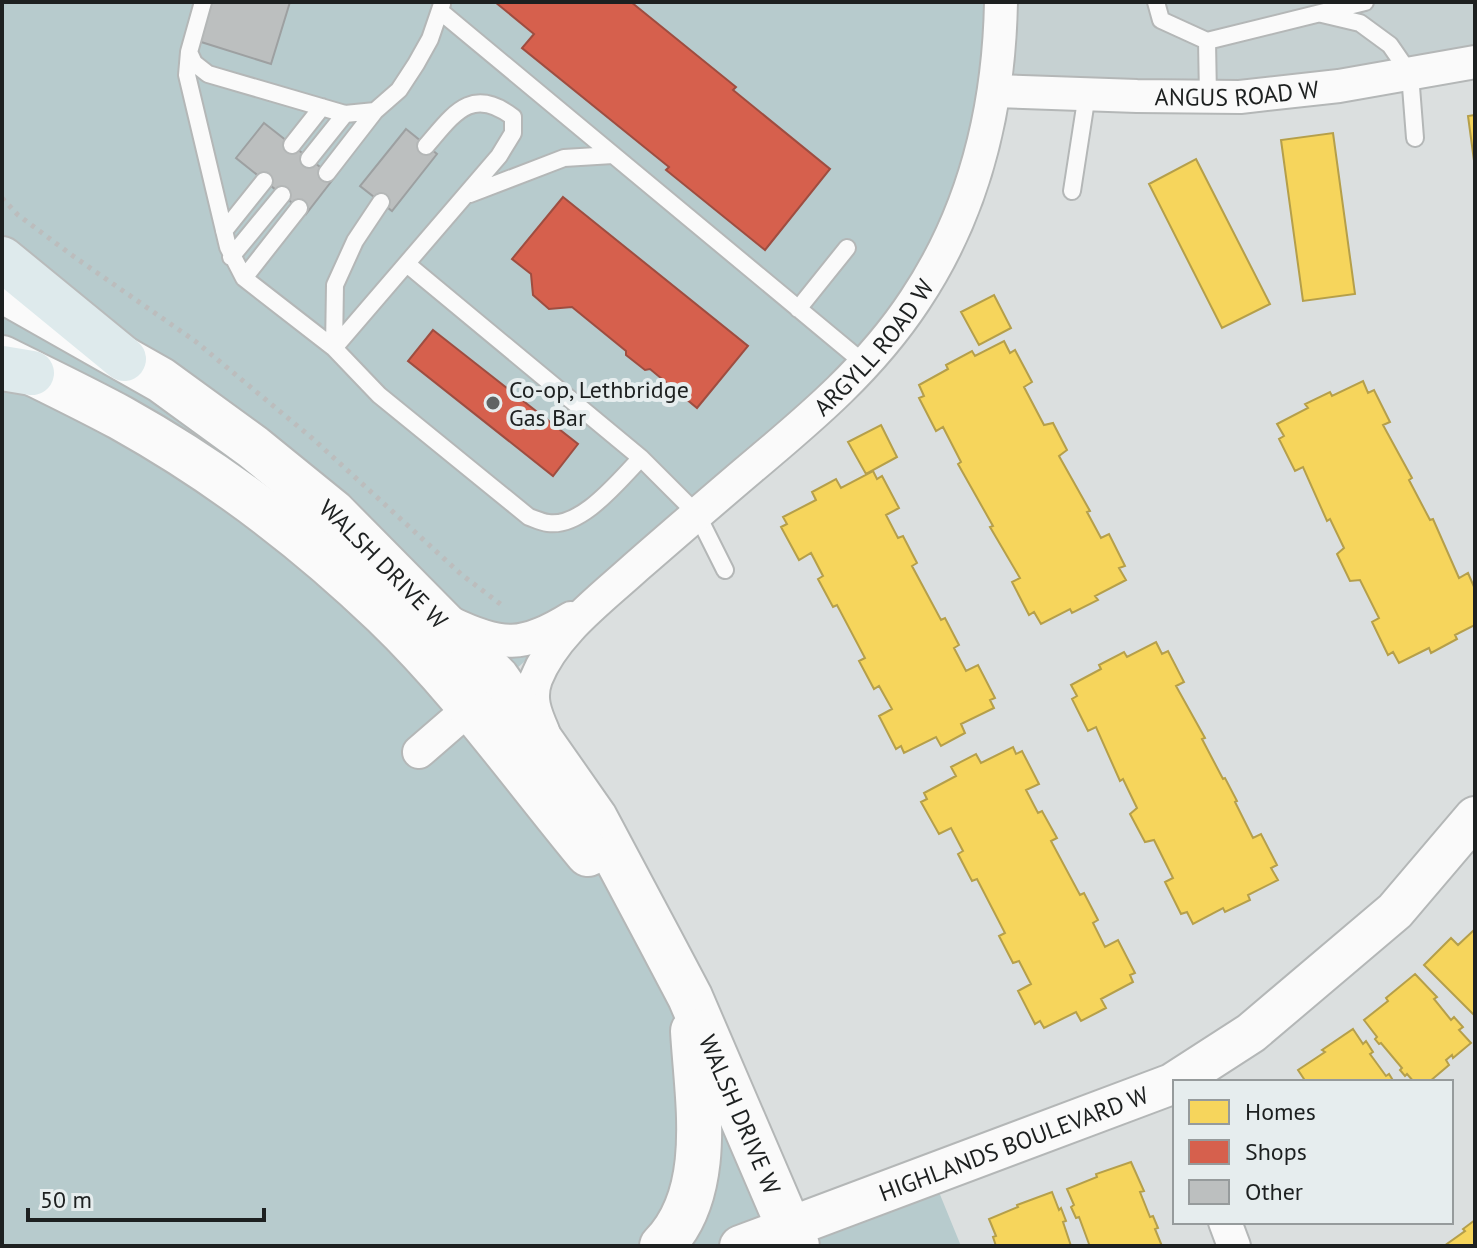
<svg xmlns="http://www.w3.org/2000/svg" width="1477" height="1248" font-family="'PT Sans',sans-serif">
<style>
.built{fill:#c6d1d2}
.green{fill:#b7cbcd}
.homes{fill:#f6d55c;stroke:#b59f4a;stroke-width:2}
.shops{fill:#d6604d;stroke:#9e4d40;stroke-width:2}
.building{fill:#bcbfbf;stroke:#9da0a1;stroke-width:2}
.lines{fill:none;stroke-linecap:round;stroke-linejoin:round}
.service-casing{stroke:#b4b7b7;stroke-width:20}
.minor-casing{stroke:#b4b7b7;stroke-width:36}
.tertiary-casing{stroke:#b4b7b7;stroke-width:44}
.secondary-casing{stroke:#b4b7b7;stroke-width:48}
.primary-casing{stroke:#b8bbbb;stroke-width:48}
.path{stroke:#bcbdbd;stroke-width:5;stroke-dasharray:4 6;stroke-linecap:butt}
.service{stroke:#fafafa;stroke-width:16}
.minor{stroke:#fafafa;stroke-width:32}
.tertiary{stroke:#fafafa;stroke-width:40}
.secondary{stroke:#fafafa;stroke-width:44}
.primary{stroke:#deeaec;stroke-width:44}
.poi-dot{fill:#606363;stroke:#e6edee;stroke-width:3}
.labels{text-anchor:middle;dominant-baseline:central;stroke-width:8;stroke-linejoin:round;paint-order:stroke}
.street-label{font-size:24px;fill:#1d2020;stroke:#e6edee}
.poi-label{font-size:24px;fill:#1d2020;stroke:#e6edee;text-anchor:start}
</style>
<rect width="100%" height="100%" fill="#dbdfdf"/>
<path class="built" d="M1001 2H1475V62L1339 86 995 91Z"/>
<path class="green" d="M2 2H1001L995 91 914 302 697 514 488 693 533 747 790 1228 932 1175 961 1246H2Z"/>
<path class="homes" d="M1475 115V168L1468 116Z
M1333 133 1355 294 1303 301 1281 140Z
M1196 159 1270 304 1222 328 1149 184Z
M994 295 1011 328 979 345 961 312Z
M1004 341 1010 353 1015 350 1032 382 1024 387 1044 425 1053 423 1067 450 1059 456 1090 511 1087 512 1101 538 1109 534 1125 566 1119 568 1126 580 1095 596 1098 600 1072 613 1070 609 1041 624 1034 612 1029 615 1012 582 1020 578 990 527 993 526 958 464 961 462 943 427 936 431 919 398 924 396 919 385 948 369 946 365 972 351 975 356Z
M1363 381 1368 393 1374 390 1390 422 1383 425 1412 478 1409 480 1430 520 1433 519 1459 578 1468 573 1475 589V625L1455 635 1457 639 1431 653 1429 648 1399 663 1393 652 1388 655 1372 622 1379 618 1360 580 1350 581 1337 554 1344 548 1330 519 1327 521 1303 467 1295 471 1279 439 1284 436 1277 424 1308 408 1305 404 1330 392 1332 396Z
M881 425 897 457 866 474 848 442Z
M873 471 877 479 882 476 899 508 886 515 898 538 903 536 917 563 912 566 941 620 945 618 959 645 954 648 966 671 978 665 995 698 990 700 994 708 961 724 965 733 941 746 936 737 904 753 901 746 896 749 879 716 892 709 879 686 874 689 859 661 865 658 837 605 833 607 818 579 823 576 811 553 799 560 781 527 787 524 783 517 816 500 812 492 836 479 841 488Z
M1156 642 1162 654 1168 651 1184 682 1176 686 1205 738 1202 739 1223 779 1225 778 1237 801 1235 802 1253 838 1261 834 1277 865 1271 868 1278 880 1248 895 1250 900 1225 912 1223 908 1193 924 1187 912 1181 914 1165 882 1173 878 1154 840 1145 842 1130 814 1137 808 1123 779 1120 781 1096 727 1088 731 1072 699 1077 696 1071 685 1101 669 1099 665 1124 652 1127 657Z
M1013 747 1016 754 1022 751 1039 784 1026 790 1038 813 1042 811 1057 838 1051 841 1080 895 1084 893 1098 920 1093 923 1105 947 1118 940 1135 973 1130 975 1133 982 1101 999 1106 1008 1081 1021 1076 1012 1044 1028 1040 1021 1035 1024 1018 991 1031 984 1019 961 1013 963 999 936 1005 933 977 879 972 881 958 854 963 851 951 828 939 834 921 802 927 799 924 793 956 776 951 767 976 754 981 763Z
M1475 929V1016L1424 965 1451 938 1458 945Z
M1415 974 1437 997 1434 999 1451 1020 1454 1017 1463 1027 1459 1030 1471 1043 1453 1058 1452 1055 1446 1060 1449 1065 1429 1082H1414L1407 1074 1405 1076 1400 1070 1402 1068 1381 1043 1379 1044 1375 1039 1377 1037 1364 1020 1388 1001 1386 998Z
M1353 1029 1363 1044 1366 1041 1373 1052 1370 1054 1386 1076 1389 1074 1394 1082H1306L1298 1070 1325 1052 1322 1050Z
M1131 1162 1144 1191 1140 1192 1150 1217 1153 1216 1158 1228 1155 1229 1162 1246H1086L1089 1244 1079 1217 1076 1218 1071 1207 1074 1205 1067 1189 1097 1177 1096 1174Z
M1052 1192 1059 1210 1061 1208 1066 1221 1063 1222 1071 1246H996L993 1237 996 1236 989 1219 1018 1207 1017 1205Z
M1475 1220V1246H1444L1465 1231 1463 1229Z"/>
<path class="shops" d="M495 2H631L736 87 733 90 830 169 765 250 666 170 669 167 522 48 534 34Z
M563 197 748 346 697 408 650 369 645 370 626 355V351L572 307 549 309 533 295 531 274 512 259Z
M433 330 578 444 553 476 408 361Z"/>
<path class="building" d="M210 2H290L271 64 198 41Z
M264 123 334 178 306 214 236 158Z
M406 129 437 154 392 211 360 186Z"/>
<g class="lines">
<g class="service-casing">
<path id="service" d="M203 2 189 52 187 75 228 247 244 278 334 348 379 395 529 517C535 519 541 522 548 523 582 528 619 480 641 458
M1156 2 1161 20 1207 41
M440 11 865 364
M1322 14 1360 23 1390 45 1410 74 1415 138
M189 52 194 63 208 74 345 114 375 111
M1208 97 1207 41 1365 2
M292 145 322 107
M309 159 345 114
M327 173 375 111 399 90 416 64 430 39 442 4
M1072 191 1087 94
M470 194 564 158 613 155
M381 202 355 241 335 285 334 348 499 156 513 133V117C471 85 453 115 426 146
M224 231 264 181
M231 257 282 195
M407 264 641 458 697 514 725 570
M244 278 299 208
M798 309 847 248"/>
</g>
<g class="minor-casing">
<g id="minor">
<path id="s1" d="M995 91 1137 96 1240 97 1339 86 1475 62"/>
<path d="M451 623C501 647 523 648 571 618"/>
<path id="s2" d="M543 731C535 713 529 698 536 679 554 633 601 599 636 567 674 534 712 501 751 468 812 417 871 367 915 300 975 210 999 109 1001 2"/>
<path d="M419 752 471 707"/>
<path d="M1225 1222 1234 1246"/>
</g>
</g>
<g class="tertiary-casing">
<g id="tertiary">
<path id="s3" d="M740 1246 1172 1084 1251 1033 1395 911 1475 817"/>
</g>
</g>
<g class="secondary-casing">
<g id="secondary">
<path id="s4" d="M2 290 161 380 253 447 333 512 497 678 595 818 661 942 690 997 797 1246"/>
<path d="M2 358C42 378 82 397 121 418 216 471 305 538 384 614 460 687 521 773 588 854"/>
<path d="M662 1246C715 1192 697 1100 693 1031"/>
</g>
</g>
<g class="primary-casing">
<path id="primary" d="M2 259 124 359
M2 368 32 373"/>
</g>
<path class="path" d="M2 198 18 215 73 256 195 341 312 438 462 575 503 606"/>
<use href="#service" class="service"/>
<use href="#minor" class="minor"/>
<use href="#tertiary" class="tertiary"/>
<use href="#secondary" class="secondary"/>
<use href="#primary" class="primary"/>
</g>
<circle class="poi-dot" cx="493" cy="403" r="8"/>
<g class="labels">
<g class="street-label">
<text stroke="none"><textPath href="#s1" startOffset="242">ANGUS ROAD W</textPath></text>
<text stroke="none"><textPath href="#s2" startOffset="530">ARGYLL ROAD W</textPath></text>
<text stroke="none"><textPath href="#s4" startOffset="472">WALSH DRIVE W</textPath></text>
<text stroke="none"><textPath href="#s4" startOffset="1134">WALSH DRIVE W</textPath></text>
<text stroke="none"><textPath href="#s3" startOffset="292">HIGHLANDS BOULEVARD W</textPath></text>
</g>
<g class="poi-label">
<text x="509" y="389">Co-op, Lethbridge<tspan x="509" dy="28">Gas Bar</tspan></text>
</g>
</g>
<rect width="1477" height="1248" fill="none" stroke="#1d2020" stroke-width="8"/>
<rect x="1173" y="1080" width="280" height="144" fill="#e6edee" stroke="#969b9c" stroke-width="2"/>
<rect x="1189" y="1100" width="40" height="24" fill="#f6d55c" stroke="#969b9c" stroke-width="2"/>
<text x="1245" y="1120" font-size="24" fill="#1d2020">Homes</text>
<rect x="1189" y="1140" width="40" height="24" fill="#d6604d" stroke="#969b9c" stroke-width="2"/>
<text x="1245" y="1160" font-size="24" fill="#1d2020">Shops</text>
<rect x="1189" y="1180" width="40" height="24" fill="#bcbfbf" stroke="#969b9c" stroke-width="2"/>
<text x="1245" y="1200" font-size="24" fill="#1d2020">Other</text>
<path d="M28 1208v12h236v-12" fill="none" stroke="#1d2020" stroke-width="4"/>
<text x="40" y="1208" font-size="24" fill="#1d2020" stroke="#e6edee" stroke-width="6" paint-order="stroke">50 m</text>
</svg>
